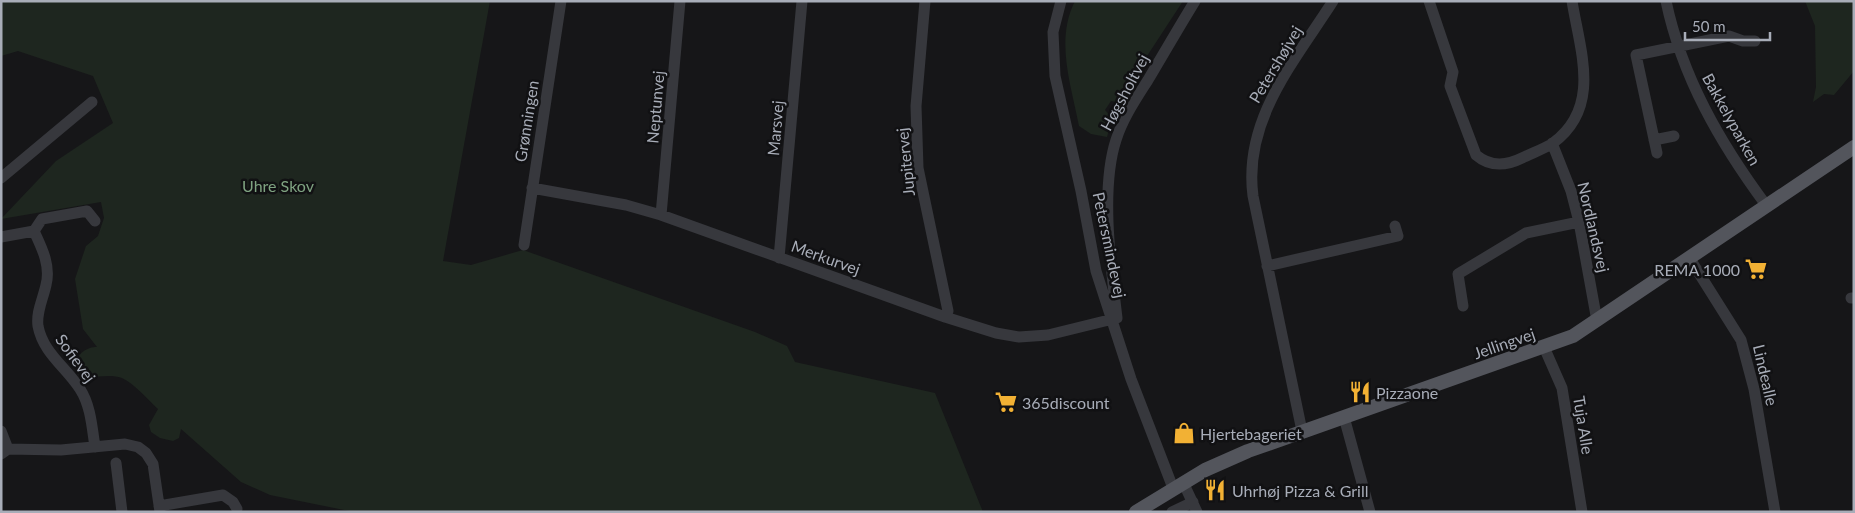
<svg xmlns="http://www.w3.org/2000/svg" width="1855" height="513" font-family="Lato,sans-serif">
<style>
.green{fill:#1e261f}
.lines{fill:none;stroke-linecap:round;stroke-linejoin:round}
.minor{stroke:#37383d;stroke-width:11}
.major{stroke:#53555c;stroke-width:14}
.labels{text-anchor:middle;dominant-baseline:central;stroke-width:5;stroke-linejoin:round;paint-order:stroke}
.street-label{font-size:16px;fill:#a8adb8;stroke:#111113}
.park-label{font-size:16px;fill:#7fa381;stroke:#111113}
.poi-label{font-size:16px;fill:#a8adb8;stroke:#111113;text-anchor:start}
</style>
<rect width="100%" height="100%" fill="#161618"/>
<path class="green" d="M1 1H490L443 261 471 265 523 250 755 332 787 346 795 362 935 393 983 512H354L270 495 241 482 181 429 179 438 173 441 160 438 151 432 149 425 158 409C148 400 134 383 122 378 105 372 92 383 78 368 74 355 86 347 97 347L83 329 75 279 86 246 98 236 104 218 101 202 1 219 56 161 113 123 93 76 18 51 1 56Z
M1075 1H1183L1117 102 1111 101 1105 110 1112 118 1107 137 1091 134 1079 126C1071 85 1055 40 1075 1Z
M1805 1H1854V71L1834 95 1824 94 1813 102 1816 87 1815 26Z"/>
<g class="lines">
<path class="minor" d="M925 1 916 106 918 168 948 311 945 317
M1061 1 1053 32 1055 76 1081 191 1096 271 1131 379 1173 488
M1429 1 1453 72 1450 86 1476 155C1490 167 1506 166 1522 158 1532 153 1544 149 1553 143 1602 107 1580 51 1572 1
M1666 1C1682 77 1720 143 1766 205
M1654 140 1674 136
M1552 143 1571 191 1579 222 1597 321
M1657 153 1636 55 1729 36 1743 41H1755
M1 178 92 102
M532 188 626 205 661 215 945 317 996 333 1019 337 1048 335 1117 318C1111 267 1100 189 1116 140 1123 118 1136 99 1148 80 1164 53 1179 27 1195 1
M661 215 680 1
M34 231C42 248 51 266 46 285 43 299 36 312 38 326 43 353 66 367 80 389 91 406 92 428 95 447
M1 237 34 231 42 219 87 211 95 221
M524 245 561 1
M779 258 802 1
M1690 259 1741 340 1754 389 1775 512
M1267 266 1398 236 1395 226
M1851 298H1854
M1463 306 1458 274 1526 233 1579 222
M1544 347 1562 388 1582 512
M1344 417 1370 512
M1 431 8 449
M1302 431 1253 196C1243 120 1294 62 1333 1
M1 454 8 449 61 450 125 444 138 447 146 453 153 464 160 512
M116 463 122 512
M1183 482 1197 512
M159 506 223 495 233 502 237 509
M1172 512 1193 502"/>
<path class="major" d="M1136 512 1205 470 1248 451 1573 336 1854 147"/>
</g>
<defs>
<g id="supermarket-bare" transform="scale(1.725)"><path d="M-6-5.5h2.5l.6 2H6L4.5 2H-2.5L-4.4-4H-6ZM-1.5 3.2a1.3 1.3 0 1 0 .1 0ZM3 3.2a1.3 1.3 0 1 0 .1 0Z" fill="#f2b134" stroke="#111113" stroke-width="2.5" paint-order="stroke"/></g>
<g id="restaurant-bare" transform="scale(1.725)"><path d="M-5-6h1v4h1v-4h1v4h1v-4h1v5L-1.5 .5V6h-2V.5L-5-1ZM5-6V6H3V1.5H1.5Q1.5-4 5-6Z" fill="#f2b134" stroke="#111113" stroke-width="2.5" paint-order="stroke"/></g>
<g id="shop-bare" transform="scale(1.725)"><path d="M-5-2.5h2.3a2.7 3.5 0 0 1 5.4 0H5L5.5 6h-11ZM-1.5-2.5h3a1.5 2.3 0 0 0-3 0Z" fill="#f2b134" stroke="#111113" stroke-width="2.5" paint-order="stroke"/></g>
</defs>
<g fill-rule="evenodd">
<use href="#supermarket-bare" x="1756" y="269"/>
<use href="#restaurant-bare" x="1360" y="392"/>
<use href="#supermarket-bare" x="1006" y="402"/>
<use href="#shop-bare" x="1184" y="433"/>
<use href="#restaurant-bare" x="1215" y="490"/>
</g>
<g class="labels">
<g class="street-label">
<text transform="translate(1275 64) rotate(-59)">Petershøjvej</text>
<text transform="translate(1124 92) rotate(-62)">Høgsholtvej</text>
<text transform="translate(655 107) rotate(-85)">Neptunvej</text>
<text transform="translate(1732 119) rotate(61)">Bakkelyparken</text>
<text transform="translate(526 121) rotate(-81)">Grønningen</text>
<text transform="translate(775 128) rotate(-85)">Marsvej</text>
<text transform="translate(905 162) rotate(-96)">Jupitervej</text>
<text transform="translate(1594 227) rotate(77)">Nordlandsvej</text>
<text transform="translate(1110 245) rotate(78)">Petersmindevej</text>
<text transform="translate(826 257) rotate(20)">Merkurvej</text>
<text transform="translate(1504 343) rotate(-19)">Jellingvej</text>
<text transform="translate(76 358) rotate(54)">Sofievej</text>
<text transform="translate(1766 375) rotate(77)">Lindealle</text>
<text transform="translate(1584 425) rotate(81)">Tuja Alle</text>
</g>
<g class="park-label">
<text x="278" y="185">Uhre Skov</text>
</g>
<g class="poi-label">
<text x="1740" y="269" text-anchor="end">REMA 1000</text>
<text x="1376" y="392">Pizzaone</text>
<text x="1022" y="402">365discount</text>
<text x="1200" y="433">Hjertebageriet</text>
<text x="1232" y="490">Uhrhøj Pizza &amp; Grill</text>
</g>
</g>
<rect width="1855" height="513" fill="none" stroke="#a8adb8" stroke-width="5"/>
<path d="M1685 32v8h85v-8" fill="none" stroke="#a8adb8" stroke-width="2.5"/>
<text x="1692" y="32" font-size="15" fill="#a8adb8" stroke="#111113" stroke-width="4" paint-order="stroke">50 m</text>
</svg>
